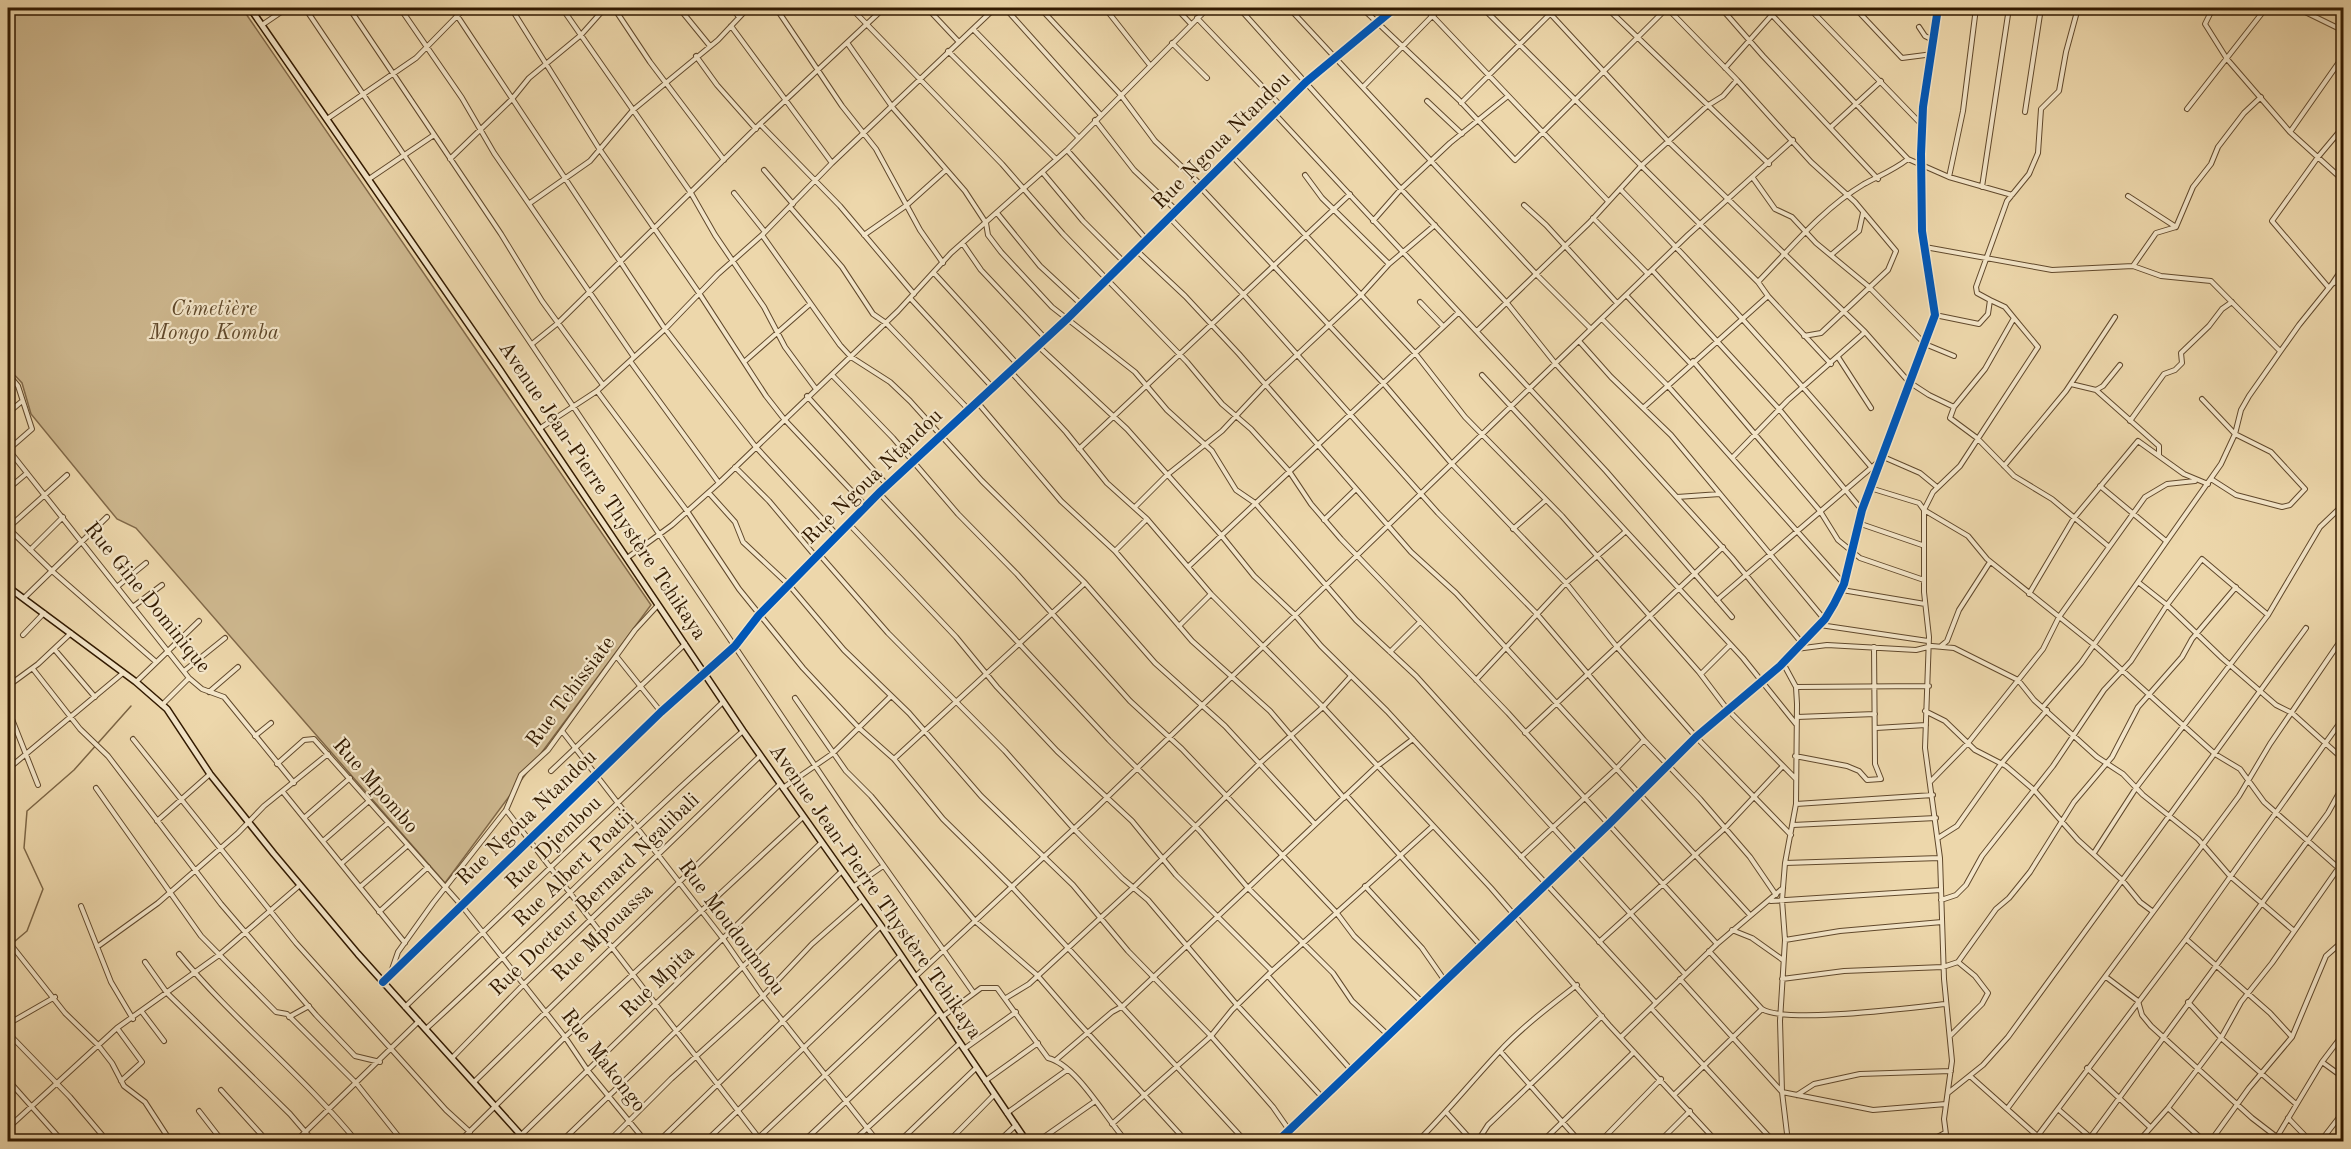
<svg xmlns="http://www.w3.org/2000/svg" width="2351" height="1149" font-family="'Old Standard TT',serif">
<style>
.green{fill:#cdb78e;stroke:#806848;stroke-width:1.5}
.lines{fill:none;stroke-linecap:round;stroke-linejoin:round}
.stream{stroke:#7c6544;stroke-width:1.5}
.street-casing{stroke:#61492c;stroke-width:6}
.secondary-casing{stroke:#321a01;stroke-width:8}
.street{stroke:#f3e5c8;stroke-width:4}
.secondary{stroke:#f3e5c8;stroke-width:5}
.cycleway-casing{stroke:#f3e5c8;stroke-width:11}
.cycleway{stroke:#0057b8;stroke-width:8}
.labels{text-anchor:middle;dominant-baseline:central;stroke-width:4.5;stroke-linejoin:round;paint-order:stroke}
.street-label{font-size:21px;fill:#321a01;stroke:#f3e5c8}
.park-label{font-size:21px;font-style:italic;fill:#60492b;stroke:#f3e5c8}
</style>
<rect width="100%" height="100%" fill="#edd7ab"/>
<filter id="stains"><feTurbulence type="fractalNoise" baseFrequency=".00333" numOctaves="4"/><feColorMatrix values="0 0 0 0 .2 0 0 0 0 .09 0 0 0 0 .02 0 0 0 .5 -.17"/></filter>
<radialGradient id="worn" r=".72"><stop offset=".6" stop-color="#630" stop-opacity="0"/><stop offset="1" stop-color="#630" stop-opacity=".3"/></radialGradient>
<path class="green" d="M15 8H242L651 605 445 883 136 528 117 519 31 414 22 383 8 368V23Z"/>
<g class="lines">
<path class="stream" d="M8 947 27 931 43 889 24 848 27 811 74 770 131 706"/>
<g class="street-casing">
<path id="street" d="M305 8 855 825 973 992
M349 8 501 234 542 301 603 385
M400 8 462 98 494 153 634 357
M452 8 665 329 755 446 838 536
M511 8 600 150 699 293 766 396 784 419 866 506
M562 8 691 193 715 235 764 307 785 347 816 389
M614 8 650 62 724 160
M679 8 710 46
M732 8 739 17
M776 8 842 106 876 149 920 230 943 263
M851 8 1002 164 1063 234 1187 362 1222 404 1251 429 1289 471 1311 504 1341 539 1508 713 1717 944
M927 8 958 41
M1005 8 1100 114
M1040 8 1120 94 1155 141 1201 185
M1105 8 1149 64
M1176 8 1191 24
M1239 8 1401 189 1507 303 1555 363 1732 558 1801 642
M1289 8 1536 274 1591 329
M1362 8 1459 100 1515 160 1667 8
M1425 8 1608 201
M1483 8 1758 282 1768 296 1643 408
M1545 8 1669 142 1865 332 1909 382 1929 395 1954 407
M1607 8 1769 164
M1667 8 1737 80 1811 162 1855 202 1896 251 1888 270 1821 333 1804 336
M1721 8 1763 56 1878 179
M1809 8 1923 126
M1855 8 1902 58 1933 54
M2213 8 2205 24 2227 59 2290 132 2344 181
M2297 8 2344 31
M1772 15 1908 159
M1197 18 1281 106
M262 25 287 8
M731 26 832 163
M1919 27 1925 36 1935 41
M973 29 1078 137
M1172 43 1207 78
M848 44 893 108 965 191 986 223 988 235 1001 252 1052 307 1135 372 1167 410 1212 451 1236 490 1255 503 1356 620 1416 676 1685 974
M948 51 1056 159
M696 56 717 85 756 129
M1725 68 1778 8
M1364 86 1440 8
M1427 101 1462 134
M1461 103 1556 8
M2187 109 2266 8
M2025 112 2041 8
M1274 113 1606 471 1732 617
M327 119 416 58 465 8
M1095 120 1134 170 1177 211
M760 124 840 206 914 294
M1831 127 1881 81
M2290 132 2344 55
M1067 150 1147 240
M1233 157 1415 353 1465 417 1562 516 1699 672 1727 709 1795 778
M450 159 512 99 529 78 581 35 605 8
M764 170 793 204
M1043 173 1083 221 1124 262
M1305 175 1322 198 1389 264
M1949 177 1963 111 1976 8
M1753 178 1775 209 1792 217 1816 243 1868 286 1925 344 1954 356
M369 179 434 135
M1982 187 2009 8
M1201 188 1384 384 1452 464 1566 583 1617 647 1696 737 1791 835
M1620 189C1708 279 1792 372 1872 468
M734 193 765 232
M2128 196 2176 227
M530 203 590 161 633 110 718 40 748 8
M1524 205 1546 225 1617 303
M790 207 842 267 873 314 886 323 969 410
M997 213 1040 266 1081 304
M1170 218 1243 294 1438 513 1536 613 1644 740 1700 799 1750 857 1776 895
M1593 218 1648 274
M1373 221 1401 189 1450 143 1508 96
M762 235 840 345 851 357 890 382 910 401 982 481 1085 583 1155 663 1225 726 1315 824
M864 235 907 205 946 170
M963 244 981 270 1045 338
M1925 247 2052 270 2133 266 2161 276 2211 281 2280 351
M1136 250 1185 296 1239 354 1411 552 1456 593 1750 915
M1831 255 1859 231 1863 213
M2133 266 2156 233 2176 227 2193 187 2211 164 2218 147 2244 113 2261 97
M1652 270 1779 409 1861 509
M934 273 1018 365
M1758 282C1791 248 1822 209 1864 184 1879 176 1894 170 1908 159L1949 177 2012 195
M2332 284 2344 266
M2329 288 2272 221 2318 157 2344 126
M1626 295 1691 364
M1768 296 1831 364
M910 298 993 388
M1990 300 2005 307 2014 318
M1420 302 1442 325
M1935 315 1979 324 1988 314 1990 300 1977 293 1976 287 2007 201 2029 174 2038 153 2041 109 2059 91 2066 52 2078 8
M1602 319 1667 385 1844 584
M1477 331 1589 223 1641 166 1707 106 1723 96 1737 80
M1579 341 1611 377 1671 435 1824 619
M532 344 558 323 760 124 884 8
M1038 346 1127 429 1221 535 1254 576 1295 615 1321 646 1387 711 1656 1003
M1838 357 1871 408
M630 361 719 483
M1693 361 1820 511 1838 540 1860 558 1924 580
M744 362 810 304
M1011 372 1066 432 1107 483 1147 519 1211 594 1323 707 1491 888 1609 1025 1717 1142
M8 374 18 386 32 429 8 450
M832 375 893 438 958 514 1017 574 1130 701 1182 749 1336 912 1354 936 1423 1003
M1482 375 1743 658 1796 724
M2071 384 2096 390 2159 446V456
M2096 390 2103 386 2120 365
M597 391 687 511 739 589 803 668 859 728 894 759 943 819 1012 887 1246 1142
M807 396 887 485
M2202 399 2235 434 2271 452 2305 489 2290 505 2282 507 2236 495 2211 479
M978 403 1061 501 1115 551 1192 641 1270 711 1344 798
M8 413 21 402
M2130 421 2164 374 2175 370 2182 363 2181 353 2209 326 2222 309 2232 302
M539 429 597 391 665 329 718 274 762 235 832 163 995 8
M8 449 189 678 202 689 224 697 294 783
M1079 449 1350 194
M1881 456 1920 473 1937 487
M1732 458 1788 400 1865 332
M2004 466 2066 391 2115 317
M735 467 769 501 816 557
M2100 486 2166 541
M1870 488 1919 503 1924 510 1968 536 1987 559 2093 644 2215 754 2240 769 2264 802 2344 873
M8 489 27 473
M709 493 735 522 743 542 789 585 844 650 909 713 981 796 1073 885 1128 951 1211 1036 1273 1107 1289 1130
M879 493 1109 740 1200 831 1248 888 1333 973 1352 1001 1389 1036
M1677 497 1720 494
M1135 507 1167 475 1222 431 1266 384 1361 295 1389 264 1435 225
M1324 520 1356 489
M1858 523 1922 545
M849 524 956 637 997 687 1057 751 1132 821 1176 875 1272 971
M8 528 52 571 155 661
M8 528 67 475
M1513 529 1546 500
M30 550 63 517
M1115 551 1147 519
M819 554 888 633 1005 751 1074 829 1122 878 1148 900 1237 1005 1322 1097
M627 558 672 525 719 483 898 311 951 253 1067 150 1208 8
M1189 566 1458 313
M2138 582 2167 605 2222 658 2276 705 2292 713 2344 760
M118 586 146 563
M1842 590 1925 604
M2029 594 2074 518 2138 441 2184 474 2208 484
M24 598 107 517
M1717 600 1878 462
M134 606 162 585
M1820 625 1928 641
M1179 626 1211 594
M23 635 44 613
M1941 646 1947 641 1959 610 1990 562
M1796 649 1827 645 1916 650 1932 646 1954 648 2018 680 2034 700 2097 757 2123 774 2143 795 2198 839 2230 876 2293 930
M55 650 95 697
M1390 652 1420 622
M617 657 661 712
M1783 663 1796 687 1797 704 1796 804 1785 863 1782 900 1785 940 1780 1021 1782 1092 1788 1142
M33 669 80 729 108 756 221 904 316 1015 355 1056 380 1062
M184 671 225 638
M1701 674 1730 645
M1476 680 1566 583 1625 532
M136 682 199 621
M8 686 38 664 71 633
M1796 687 1929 686
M209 692 238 667
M795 698 846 771 871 796 976 922 1037 975 1075 1019 1187 1142
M162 705 189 678
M2043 707 2081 663 2221 464 2235 434 2241 410 2249 396 2299 325 2332 284 2344 278
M8 709 38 785
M1925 711 1945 721 1975 750 2006 766 2034 790 2078 840 2122 880 2140 902 2152 911
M1797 717 1875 714
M1876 728 1926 725
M562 731 724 940 763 996 878 1142
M1525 733 1723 547
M255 736 271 723
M133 739 296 943 446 1110 470 1132
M1795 756 1847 766 1859 771 1867 780 1881 779 1875 764 1874 647
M894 759 1085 583
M277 764 304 740 314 739 462 906 565 1037 588 1071 646 1142
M8 769 123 673
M551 771 685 644
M1931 781 1968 743 2043 649 2059 617 2145 497 2167 484 2195 481
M96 788 201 936 276 1012 287 1014 356 1083 403 1142
M783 788 832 754 891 696
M283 792 405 943
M1346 795 1481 946
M1796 804 1933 795
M506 810 762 1142
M304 818 350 778
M157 821 210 774
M1793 825 1936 818
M1938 838 1957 826 2001 764 2047 710
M323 841 369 801
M2094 853 2136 788 2268 615 2320 527 2344 504
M1521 857 1616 769 1644 740
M342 863 388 823
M1785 863 1940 858
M1365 886 1422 948 1445 981
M8 887 11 891
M360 887 407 846
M853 887 883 866
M1941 900 1956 895 1966 885 1982 856 2053 766 2104 690 2131 661 2167 605 2202 559 2268 615
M1771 901 1941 890
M81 906 111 982 133 1019
M379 912 428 867
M1732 930 1752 938 1783 960
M2186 939 2270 1013 2292 1037
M1785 940 1840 931 1942 922
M8 941 65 1013 98 1045 112 1063 124 1086 145 1102 171 1142
M1599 942 1725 828 1783 766
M97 947 158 903 238 833 264 806 328 754
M1709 951 1762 1009C1786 1024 1911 1008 1945 1004
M179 954C234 1021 302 1074 357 1142
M145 962 167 993 290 1114 314 1142
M1958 962 1996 909 2009 898 2030 872 2074 802 2112 757 2138 707 2182 657 2192 639 2236 587
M390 975 398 952 433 903 506 810 521 775 548 750 635 630 658 605
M1268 976 1352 1071
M915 977 1093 811 1688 235 1793 140
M2106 977 2138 1001 2142 1015 2151 1026 2252 1118 2278 1138
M1680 979 1782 1092 1873 1110 1946 1104
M1782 979 1844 971 1943 967 1958 962 1975 976 1988 993 1982 1004 1950 1036
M383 982 661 712 735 646 759 615 879 493 1068 318 1306 82 1395 8
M1006 998 1029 984 1134 887 1260 763 1323 707 1351 676
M2188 1002 2221 1038 2296 1104
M405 1007 723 702
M1651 1008 1774 1142
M142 1012 164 1041
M289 1017 309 1006
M942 1017 981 988H997L1048 1058C1077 1065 1106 1119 1127 1142
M8 1024 55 997
M117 1028 142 1062 121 1081
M427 1028C534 931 634 826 743 731
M8 1033 70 1097 108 1142
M1621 1037 1717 944 1783 888
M964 1049 1016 1012
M1500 1051 1580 1142
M453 1057 524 984 760 756
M1057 1059 1112 1012 1123 1006 1376 767 1413 739
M2322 1062 2344 1078
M2087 1068 2150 1127
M1970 1076 2044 1142
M8 1080 63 1142
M985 1081 1038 1043
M474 1082 780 784
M221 1090 268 1142
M1948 1093 1983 1065 2008 1037 2306 628
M1675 1094 1762 1009
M1797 1095 1814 1084 1860 1074 1951 1071
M2168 1108 2205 1142
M2007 1109 2239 796 2270 744 2341 640
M2059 1110 2090 1137
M199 1111 223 1142
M1007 1113 1067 1070
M1447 1113 1473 1142
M2288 1118 2311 1142
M1112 1124 1211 1036 1232 1010 1272 971 1433 826
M8 1128 117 1028 219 955 300 885
M8 1130 18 1142
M295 1142 419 1021
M459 1142 565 1037 803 817
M514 1142 821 843
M561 1142 841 872
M608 1142 671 1079 763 996 812 944 862 900
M658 1142 881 926
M705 1142 900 956
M754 1142 921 985
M803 1142 940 1013
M852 1142 960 1043
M899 1142 976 1068
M948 1142 994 1095
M998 1142 1016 1125
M1037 1142 1094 1102
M1111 1142 1120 1135
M1277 1142 1609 824 1696 737 1780 666 1825 619 1834 604 1844 584 1862 510 1935 315 1922 231 1921 154 1923 107 1938 8
M1417 1142C1446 1113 1471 1082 1499 1052 1522 1027 1550 1006 1577 985
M1477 1142 1488 1125 1602 1016
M1542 1142 1634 1052
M1600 1142 1661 1079
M1659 1142 1690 1111
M1928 1142 1945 1133
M1947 1142 1944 1119 1952 1061 1944 979 1940 858 1925 748 1929 637 1924 592V510L1933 492 1960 466 2038 347 2014 318 1985 369 1954 407 1950 418 1977 438 2014 476 2052 499 2108 546
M2033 1142 2186 939 2344 717
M2087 1142 2328 813 2344 784
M2138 1142 2168 1108 2221 1038 2241 1002 2272 963 2344 860
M2210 1142 2249 1088 2292 1037 2326 956 2344 940
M2274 1142 2322 1062 2344 1033
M2320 1142 2344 1111"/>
</g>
<g class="secondary-casing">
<path id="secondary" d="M250 8 500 370 743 731 881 926 1027 1142
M8 587 136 682 167 709 210 774 274 854 358 954 527 1142"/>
</g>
<use href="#street" class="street"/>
<use href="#secondary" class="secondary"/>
<g class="cycleway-casing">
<path id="cycleway" d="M383 982 661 712 735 646 759 615 879 493 1068 318 1306 82 1395 8
M1277 1142 1609 824 1696 737 1780 666 1825 619 1834 604 1844 584 1862 510 1935 315 1922 231 1921 154 1923 107 1938 8"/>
</g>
<use href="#cycleway" class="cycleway"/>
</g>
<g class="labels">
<g class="street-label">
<text transform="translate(1222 141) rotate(-45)">Rue Ngoua Ntandou</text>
<text transform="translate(873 477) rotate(-44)">Rue Ngoua Ntandou</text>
<text transform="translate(602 491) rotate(56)">Avenue Jean-Pierre Thystère Tchikaya</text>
<text transform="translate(147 598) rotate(51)">Rue Gine Dominique</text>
<text transform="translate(571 692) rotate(-53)">Rue Tchissiate</text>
<text transform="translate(375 786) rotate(49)">Rue Mpombo</text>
<text transform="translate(527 818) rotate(-44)">Rue Ngoua Ntandou</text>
<text transform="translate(554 843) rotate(-44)">Rue Djembou</text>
<text transform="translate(574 869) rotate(-44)">Rue Albert Poatii</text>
<text transform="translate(875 892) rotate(55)">Avenue Jean-Pierre Thystère Tchikaya</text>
<text transform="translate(595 895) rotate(-44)">Rue Docteur Bernard Ngalibali</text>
<text transform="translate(731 928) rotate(53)">Rue Moudoumbou</text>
<text transform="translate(603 933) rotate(-44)">Rue Mpouassa</text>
<text transform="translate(658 982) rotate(-44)">Rue Mpita</text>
<text transform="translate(603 1061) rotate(52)">Rue Makongo</text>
</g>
<g class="park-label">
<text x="214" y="309">Cimetière<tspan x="214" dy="24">Mongo Komba</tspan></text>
</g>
</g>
<rect width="2351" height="1149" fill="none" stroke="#edd7ab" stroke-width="30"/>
<rect x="9" y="9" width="2333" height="1131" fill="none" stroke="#321a01" stroke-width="3"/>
<rect x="15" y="15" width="2321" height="1119" fill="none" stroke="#321a01" stroke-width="1.5"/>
<rect width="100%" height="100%" filter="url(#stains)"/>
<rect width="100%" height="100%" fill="url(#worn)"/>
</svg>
